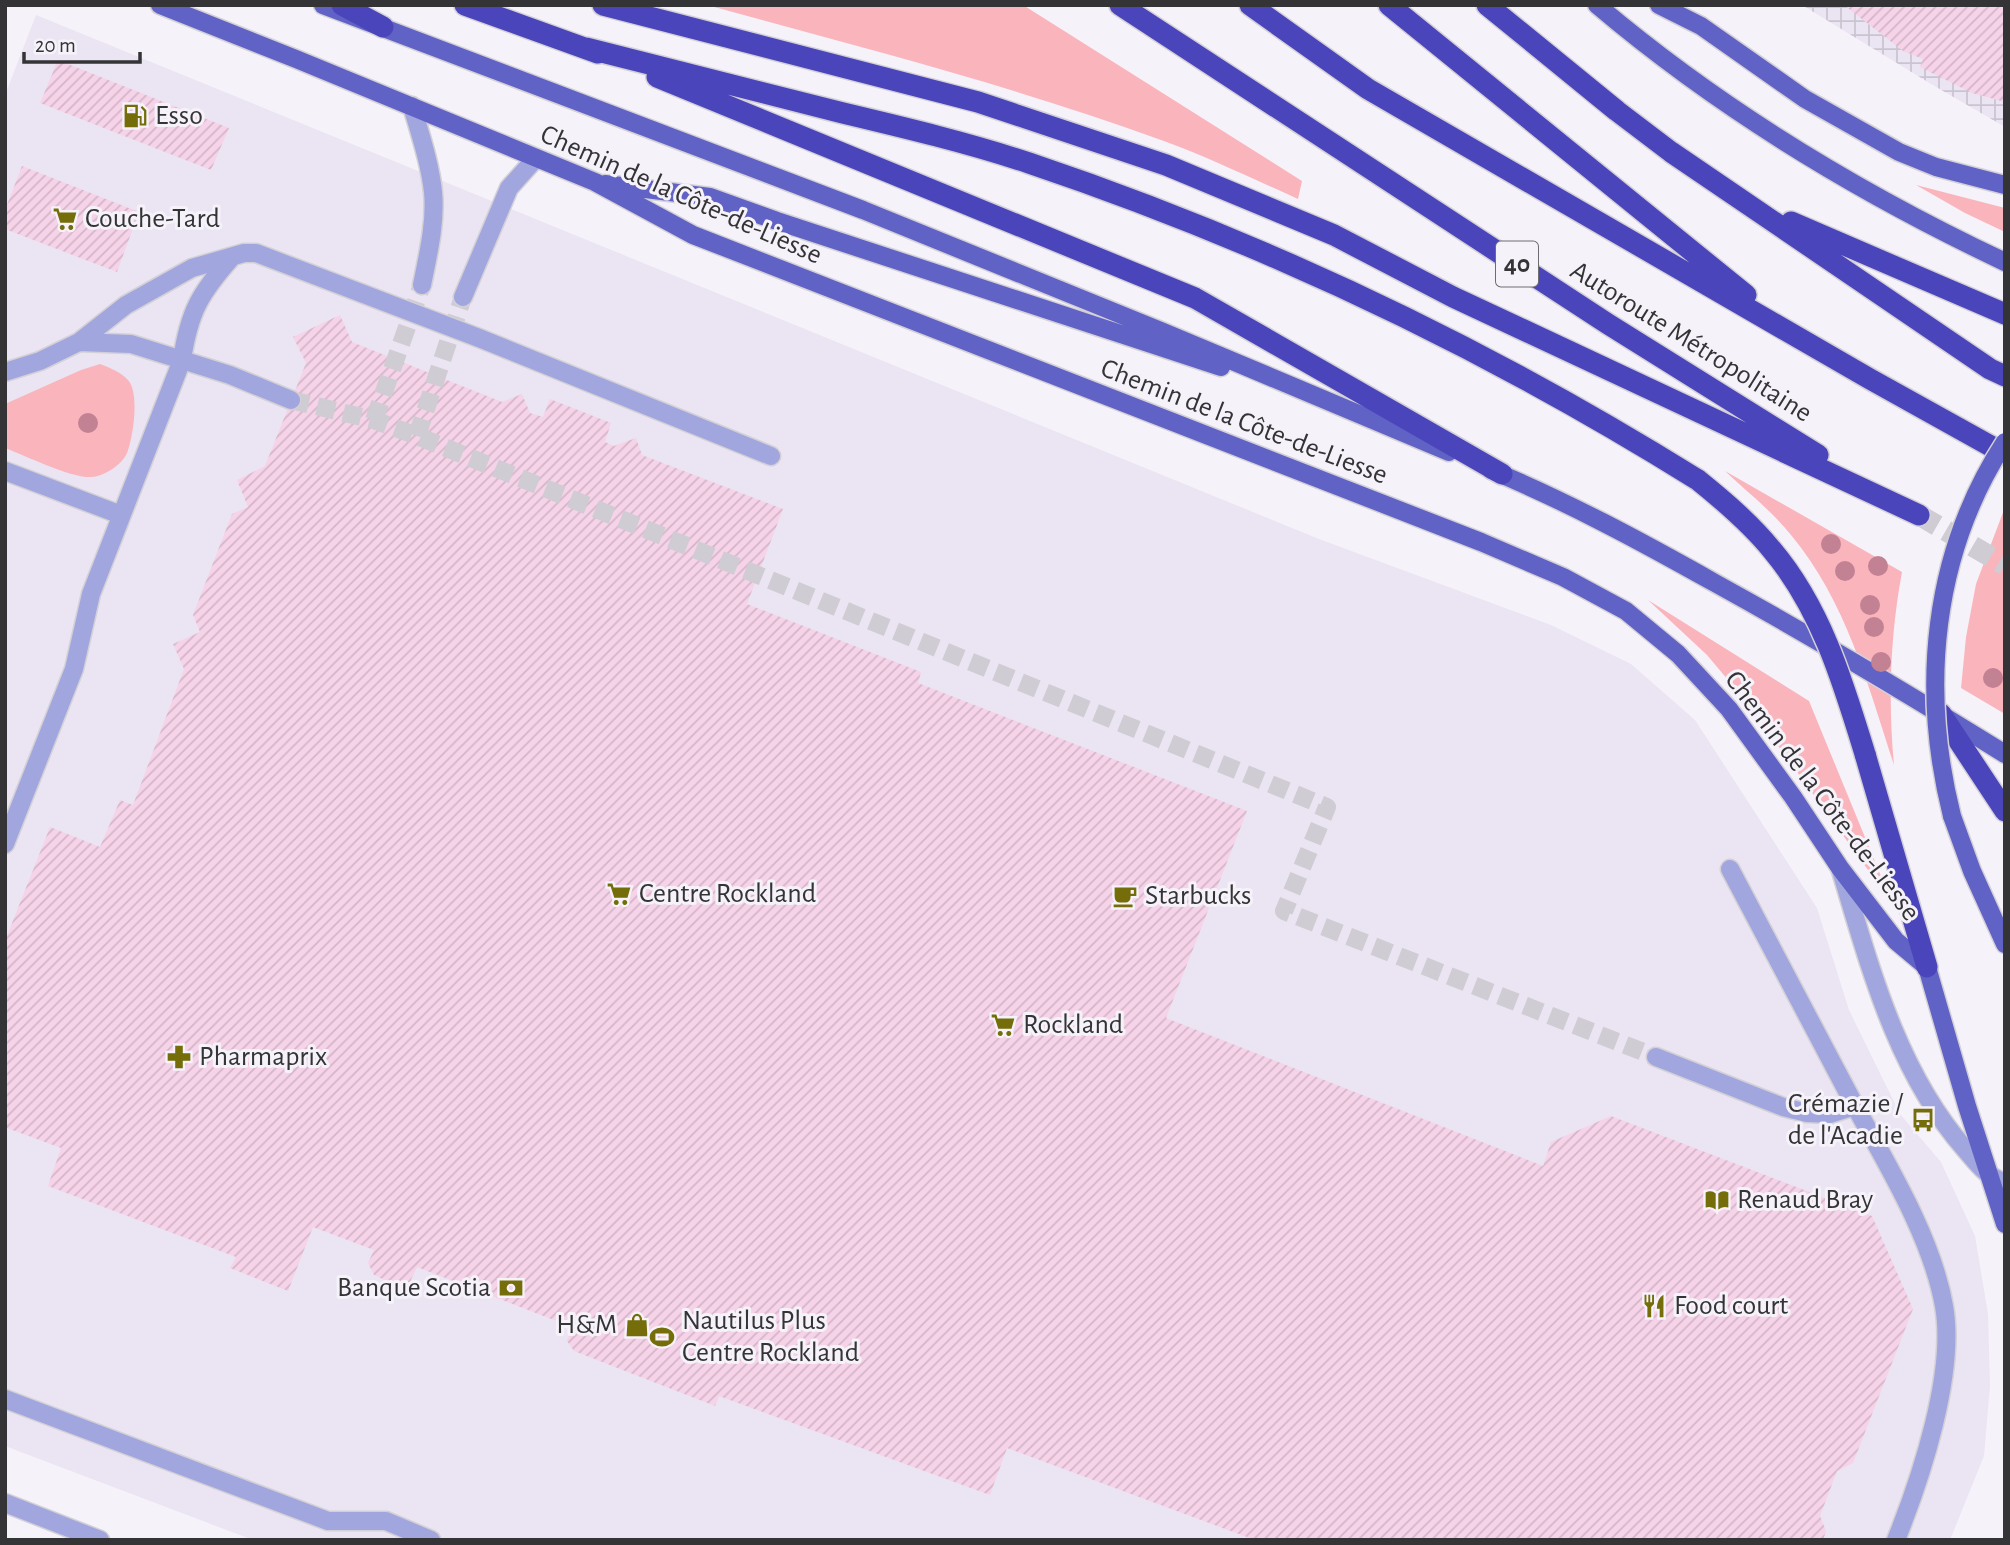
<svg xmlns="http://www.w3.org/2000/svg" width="2010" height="1545" font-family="'Alegreya Sans',sans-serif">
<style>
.built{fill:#ebe4f2}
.industrial{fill:url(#industrial-grid)}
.green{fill:#fab5bc}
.building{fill:url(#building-hatch)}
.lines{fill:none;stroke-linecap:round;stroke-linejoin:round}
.minor-tunnel{stroke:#cfccd3;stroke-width:18;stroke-dasharray:18 9;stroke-linecap:butt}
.highway-tunnel{stroke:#cfccd3;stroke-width:21;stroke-dasharray:21 10;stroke-linecap:butt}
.minor-casing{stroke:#d3d0d7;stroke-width:21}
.major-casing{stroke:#d3d0d7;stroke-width:21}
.highway-casing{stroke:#d3d0d7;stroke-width:24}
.minor{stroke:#a1a7de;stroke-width:18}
.major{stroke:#6062c5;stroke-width:18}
.highway{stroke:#4b45bb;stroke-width:21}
.major-bridge-casing{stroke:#d3d0d7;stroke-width:21;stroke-linecap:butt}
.highway-bridge-casing{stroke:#d3d0d7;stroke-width:24;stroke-linecap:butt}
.major-bridge{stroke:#6062c5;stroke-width:18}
.highway-bridge{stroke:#4b45bb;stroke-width:21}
.tree{fill:#c28294}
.labels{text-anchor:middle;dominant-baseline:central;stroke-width:6;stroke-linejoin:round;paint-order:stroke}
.shield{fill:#f6f2fa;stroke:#6e6c70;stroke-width:2}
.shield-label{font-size:26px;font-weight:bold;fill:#343335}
.poi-label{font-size:28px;fill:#343335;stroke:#f6f2fa;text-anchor:start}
.street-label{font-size:28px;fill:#343335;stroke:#f6f2fa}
</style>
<defs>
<pattern id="industrial-grid" width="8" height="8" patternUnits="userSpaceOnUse" patternTransform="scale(1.75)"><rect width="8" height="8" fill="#ebe4f2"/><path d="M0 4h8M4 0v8" fill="none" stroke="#cac4d0"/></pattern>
<pattern id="building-hatch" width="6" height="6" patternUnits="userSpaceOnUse" patternTransform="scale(1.75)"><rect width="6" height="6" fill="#f6d3e8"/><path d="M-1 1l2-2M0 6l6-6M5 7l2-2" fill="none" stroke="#d4b6c8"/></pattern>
</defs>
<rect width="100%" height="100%" fill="#f6f2fa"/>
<path class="built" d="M36 15 1319 539 1551 625 1631 664 1695 720 1817 908 1849 1010 1900 1114 1941 1162 1975 1236 1988 1314 1990 1386 1984 1456 1950 1540H253L5 1446V95Z"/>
<path class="industrial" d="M1802 5H2005V127L1931 84Z"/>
<path class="green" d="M707 5H1023L1302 181 1298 199C1253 179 1208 157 1161 140 1014 86 859 47 707 5Z
M1916 185 2005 208V232L1965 213Z
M100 364C110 368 121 372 128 380 140 393 133 438 127 453 122 465 104 476 92 477 73 479 26 456 5 448V404L81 370Z
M1725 471 1902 572C1890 637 1888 700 1894 765 1868 685 1846 601 1791 535 1772 511 1747 492 1725 471Z
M2005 507V714L1961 688 1966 637 1976 584Z
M1648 600 1809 701 1892 903 1744 699 1707 655Z"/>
<path class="building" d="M1844 5H2005V102L1972 93 1920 67 1923 59 1903 51Z
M58 60 229 128 211 170 40 103Z
M22 166 139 212 117 272 5 229V210Z
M340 315 352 342 502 402 522 394 530 413 543 417 550 399 611 423 605 442 614 446 636 438 642 455 783 509 747 604 921 672 918 683 1247 811 1166 1018 1543 1166 1551 1142 1611 1116 1872 1216 1913 1309 1853 1463 1837 1471 1820 1516 1826 1531 1823 1540H1255L1007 1448 990 1495 719 1396 715 1406 574 1351 567 1341 572 1327 417 1267 410 1282 400 1287 374 1275 368 1263 374 1250 313 1227 288 1291 230 1268 236 1257 48 1186 61 1148 7 1128 5 1133V941L50 827 100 847 120 800 133 805 184 669 173 644 200 632 193 615 232 514 248 507 237 480 265 466 306 363 293 337Z"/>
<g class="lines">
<path class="minor-tunnel" d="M291 400 374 420 417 436 1327 807 1284 911 1656 1057
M374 420 422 285
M417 436 463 297"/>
<path class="highway-tunnel" d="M1919 515 2005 565"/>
<g class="minor-casing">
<path id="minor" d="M412 106C420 134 430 163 433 192 436 222 428 255 422 285
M463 297 509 188 536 158
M79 342 131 344 230 375 291 400
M5 372 40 361 79 342 126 305 192 268 244 253H256L479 338 771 456
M5 471 121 515
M5 844 74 669 91 594 182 360C189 312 200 293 232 257
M1730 869 1855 1106
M1841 871C1870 967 1897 1072 1965 1149 1978 1164 1986 1176 2005 1183
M1656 1057 1783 1107 1807 1113 1830 1114 1855 1106C1888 1166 1932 1238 1944 1306 1956 1372 1921 1478 1896 1540
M5 1399 328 1521H386L431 1540
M5 1503 100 1540"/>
</g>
<g class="major-casing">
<path id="major" d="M160 5 296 59 595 182 693 235 1481 542 1563 577 1626 611 1678 654 1729 709 1793 797 1840 868 1896 941 1927 967 1967 1106 2005 1224
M323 5 863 210 1161 331 1449 452
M1597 5C1721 110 1859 193 2005 262
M1659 5 1701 26 1805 99 1899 152 1936 167 2005 185
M605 184 710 197 777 221 1221 367
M1491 470C1568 502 1642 542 1715 583 1813 637 1910 695 2005 754
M1952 816 1972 871 2005 944"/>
</g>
<g class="highway-casing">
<path id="highway" d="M342 5 383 27
M465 5 598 53
M603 5 978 102 1166 165 1334 235 1453 297 1919 515
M1120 5 1608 324 1818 455
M1250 5 1368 89 1870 379 2005 454
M1389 5 1746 295
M1487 5 1617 111 1671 152 1990 369 2005 376
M586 48C672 70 758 91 843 113 906 128 969 143 1029 163 1264 242 1488 349 1698 480
M657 77 1195 298 1502 474
M1791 222 2005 314
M1941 714 2005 811
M1865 754 1927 967"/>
</g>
<use href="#minor" class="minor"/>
<use href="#major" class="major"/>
<use href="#highway" class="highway"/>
<g class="major-bridge-casing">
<path id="major-bridge" d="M1952 816C1920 689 1932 554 2005 442"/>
</g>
<g class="highway-bridge-casing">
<path id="highway-bridge" d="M1698 480C1724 501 1750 523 1772 550 1821 608 1843 682 1865 754"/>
</g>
<use href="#major-bridge" class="major-bridge"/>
<use href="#highway-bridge" class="highway-bridge"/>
</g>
<g class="tree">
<circle cx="88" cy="423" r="10"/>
<circle cx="1831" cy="544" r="10"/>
<circle cx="1878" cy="566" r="10"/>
<circle cx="1845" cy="571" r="10"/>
<circle cx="1870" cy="605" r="10"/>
<circle cx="1874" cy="627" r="10"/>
<circle cx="1881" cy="662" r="10"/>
<circle cx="1993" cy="678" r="10"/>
</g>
<defs>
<g id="fuel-bare" transform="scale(1.89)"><path d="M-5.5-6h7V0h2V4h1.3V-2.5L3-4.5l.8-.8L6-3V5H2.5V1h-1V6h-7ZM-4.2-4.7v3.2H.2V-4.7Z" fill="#746d0a" stroke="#f6f2fa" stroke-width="2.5" paint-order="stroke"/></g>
<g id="supermarket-bare" transform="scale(1.89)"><path d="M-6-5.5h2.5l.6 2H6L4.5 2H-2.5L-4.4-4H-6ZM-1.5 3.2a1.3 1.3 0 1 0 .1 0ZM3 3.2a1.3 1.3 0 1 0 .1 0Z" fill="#746d0a" stroke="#f6f2fa" stroke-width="2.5" paint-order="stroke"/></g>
<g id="cafe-bare" transform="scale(1.89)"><path d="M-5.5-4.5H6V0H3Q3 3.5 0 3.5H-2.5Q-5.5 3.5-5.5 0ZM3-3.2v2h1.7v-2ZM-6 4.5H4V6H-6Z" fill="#746d0a" stroke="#f6f2fa" stroke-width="2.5" paint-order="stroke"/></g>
<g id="pharmacy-bare" transform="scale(1.89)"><path d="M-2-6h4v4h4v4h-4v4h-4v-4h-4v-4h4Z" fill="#746d0a" stroke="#f6f2fa" stroke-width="2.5" paint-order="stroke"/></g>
<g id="bus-bare" transform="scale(1.89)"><path d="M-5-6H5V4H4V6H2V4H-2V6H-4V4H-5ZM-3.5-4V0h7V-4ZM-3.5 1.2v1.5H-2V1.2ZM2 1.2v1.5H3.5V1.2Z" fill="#746d0a" stroke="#f6f2fa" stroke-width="2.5" paint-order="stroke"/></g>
<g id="library-bare" transform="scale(1.89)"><path d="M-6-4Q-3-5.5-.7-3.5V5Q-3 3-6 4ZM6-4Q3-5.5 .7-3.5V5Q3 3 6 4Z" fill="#746d0a" stroke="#f6f2fa" stroke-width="2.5" paint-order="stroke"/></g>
<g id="bank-bare" transform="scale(1.89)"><path d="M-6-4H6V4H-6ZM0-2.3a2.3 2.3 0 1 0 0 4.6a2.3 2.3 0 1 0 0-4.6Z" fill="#746d0a" stroke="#f6f2fa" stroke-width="2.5" paint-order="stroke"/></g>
<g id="restaurant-bare" transform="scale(1.89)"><path d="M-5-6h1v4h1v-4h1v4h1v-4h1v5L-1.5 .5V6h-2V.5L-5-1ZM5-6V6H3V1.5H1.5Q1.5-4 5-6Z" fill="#746d0a" stroke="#f6f2fa" stroke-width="2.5" paint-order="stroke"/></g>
<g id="shop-bare" transform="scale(1.89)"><path d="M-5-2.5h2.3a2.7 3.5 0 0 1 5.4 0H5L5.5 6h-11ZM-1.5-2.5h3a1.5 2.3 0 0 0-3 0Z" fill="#746d0a" stroke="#f6f2fa" stroke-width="2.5" paint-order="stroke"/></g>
<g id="stadium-bare" transform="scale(1.89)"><path d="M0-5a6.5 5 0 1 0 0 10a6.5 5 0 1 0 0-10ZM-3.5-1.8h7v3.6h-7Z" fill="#746d0a" stroke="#f6f2fa" stroke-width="2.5" paint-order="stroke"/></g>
</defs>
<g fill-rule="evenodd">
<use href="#fuel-bare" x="135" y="116"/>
<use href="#supermarket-bare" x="65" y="219"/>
<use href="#supermarket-bare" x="619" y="894"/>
<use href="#cafe-bare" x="1125" y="896"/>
<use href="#supermarket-bare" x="1003" y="1025"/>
<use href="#pharmacy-bare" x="179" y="1057"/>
<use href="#bus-bare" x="1923" y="1120"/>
<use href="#library-bare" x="1717" y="1200"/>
<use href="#bank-bare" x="511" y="1288"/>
<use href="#restaurant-bare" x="1654" y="1306"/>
<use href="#shop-bare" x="637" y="1325"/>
<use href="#stadium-bare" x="662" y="1337"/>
</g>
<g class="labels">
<rect class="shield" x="1496" y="241.5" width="42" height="45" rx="5"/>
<g class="shield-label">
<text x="1517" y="264">40</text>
</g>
<g class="poi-label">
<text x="155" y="116">Esso</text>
<text x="85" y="219">Couche-Tard</text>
<text x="639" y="894">Centre Rockland</text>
<text x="1145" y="896">Starbucks</text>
<text x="1023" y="1025">Rockland</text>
<text x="199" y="1057">Pharmaprix</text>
<text x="1903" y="1104" text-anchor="end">Crémazie /<tspan x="1903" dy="32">de l'Acadie</tspan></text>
<text x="1737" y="1200">Renaud Bray</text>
<text x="491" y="1288" text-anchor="end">Banque Scotia</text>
<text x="1674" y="1306">Food court</text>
<text x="682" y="1321">Nautilus Plus<tspan x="682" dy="32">Centre Rockland</tspan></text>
<text x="617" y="1325" text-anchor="end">H&amp;M</text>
</g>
<g class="street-label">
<text transform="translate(681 195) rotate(24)">Chemin de la Côte-de-Liesse</text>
<text transform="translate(1691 342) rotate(32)">Autoroute Métropolitaine</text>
<text transform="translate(1244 422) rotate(21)">Chemin de la Côte-de-Liesse</text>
<text transform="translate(1822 796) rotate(53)">Chemin de la Côte-de-Liesse</text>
</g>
</g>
<rect width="2010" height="1545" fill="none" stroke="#343335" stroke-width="14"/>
<path d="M24 52v10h116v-10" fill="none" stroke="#343335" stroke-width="3.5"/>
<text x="35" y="52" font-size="21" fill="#343335" stroke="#f6f2fa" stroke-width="5" paint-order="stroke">20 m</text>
</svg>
